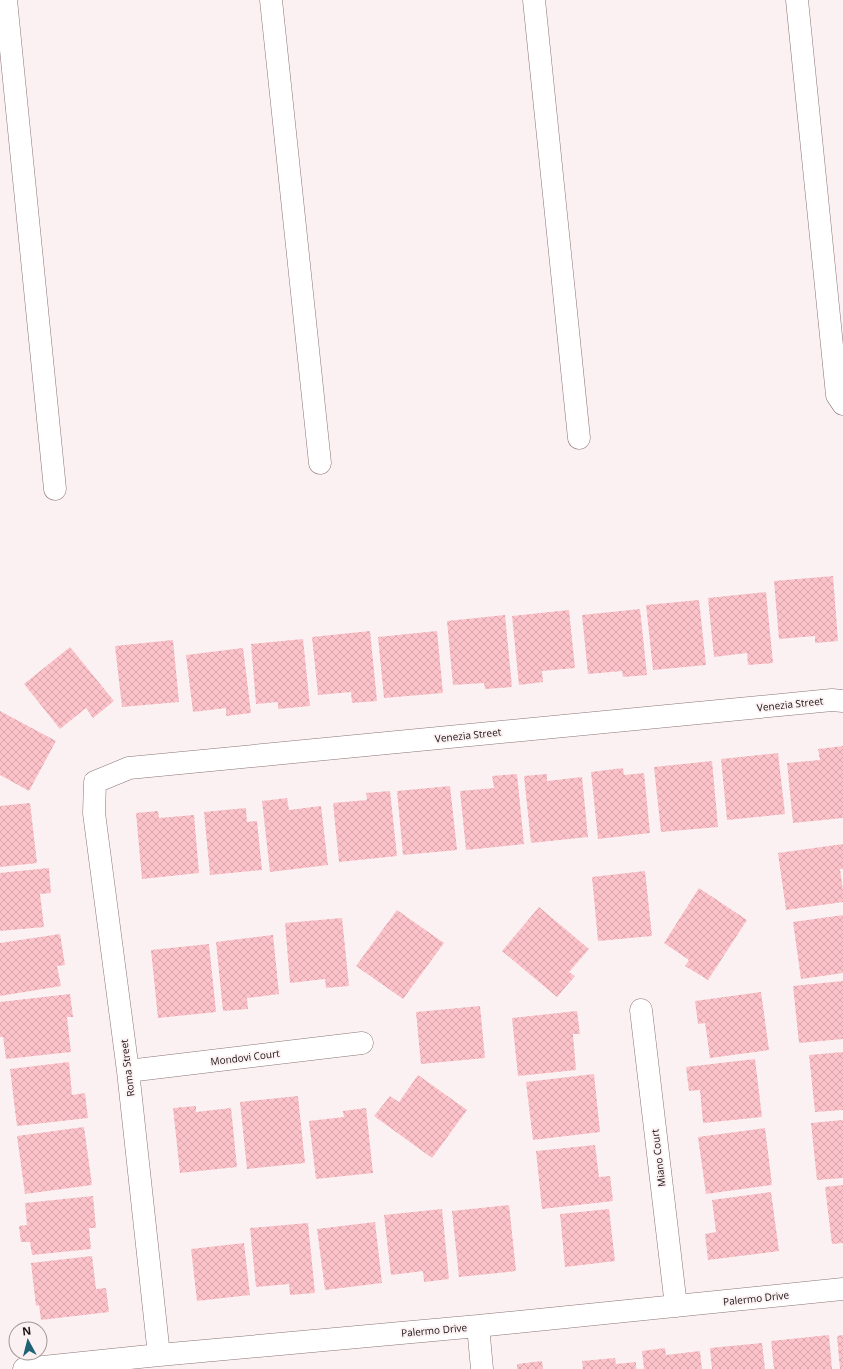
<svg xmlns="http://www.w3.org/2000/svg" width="843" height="1369" font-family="'Open Sans',sans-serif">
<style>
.building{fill:url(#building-cross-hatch)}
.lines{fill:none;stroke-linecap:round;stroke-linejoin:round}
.minor-casing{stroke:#8b7476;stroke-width:23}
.minor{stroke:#fff;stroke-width:22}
.labels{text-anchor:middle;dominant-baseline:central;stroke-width:3.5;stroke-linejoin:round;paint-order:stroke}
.street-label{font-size:10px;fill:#191112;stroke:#fcf1f2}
</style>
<defs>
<pattern id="building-cross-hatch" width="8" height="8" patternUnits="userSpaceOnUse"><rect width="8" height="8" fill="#fcc2c9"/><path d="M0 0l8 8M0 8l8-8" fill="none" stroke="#d7a6ac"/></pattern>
</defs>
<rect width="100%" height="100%" fill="#fcf1f2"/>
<path class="building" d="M833 576 838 641 815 643V636L779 639 774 581Z
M766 592 773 663 748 665 747 653 714 657 708 598Z
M699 600 706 665 653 670 646 605Z
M640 609 647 675 623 677 622 671 588 674 582 615Z
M569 610 575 668 542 671 543 682 519 685 512 616Z
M505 615 512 687 485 689 484 683 453 685 447 621Z
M370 631 377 701 352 703 351 692 318 695 312 637Z
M437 631 443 693 384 698 378 637Z
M303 639 310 706 278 709V702L256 704 251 644Z
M173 640 179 702 122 707 115 646Z
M70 647 114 701 93 718 86 708 60 729 24 684Z
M243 648 251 713 226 716V708L193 712 186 655Z
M0 711 56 741 29 791 0 775Z
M843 746V818L793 823 787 763 820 760 818 749Z
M778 753 785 814 727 820 721 759Z
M712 761 718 827 661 832 654 767Z
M623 768 624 775 644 773 650 833 598 839 591 772Z
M517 774 524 844 466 850 460 791 494 788 492 776Z
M547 774V781L582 777 588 837 531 843 524 776Z
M450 786 457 850 403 855 397 791Z
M390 791 397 856 339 862 333 803 367 800 366 793Z
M287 798 289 810 321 806 328 865 270 872 262 801Z
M30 803 37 863 0 867V806Z
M246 808 247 822 257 821 262 870 210 875 204 812Z
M158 811 159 818 194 815 199 873 142 879 136 813Z
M843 844V869H840L843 890V902L786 910 778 853Z
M49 868 51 893 40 894 44 927 0 931V873Z
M645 871 652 936 598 941 592 877Z
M699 888 747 920 708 980 685 966 689 960 664 943Z
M539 907 589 949 569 972 575 976 557 997 502 951Z
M397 910 444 943 403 999 356 966Z
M843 915V973L801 979 793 922Z
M342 918 349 986 326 988 325 979 290 983 285 923Z
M60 934 65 965 57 966 61 986 0 996V943Z
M273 935 279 994 247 998 248 1009 223 1011 216 942Z
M209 944 216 1012 158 1018 151 950Z
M843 981V1039L799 1043 793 986Z
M761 992 769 1050 710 1058 705 1023 698 1024 695 1001Z
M70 994 73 1017H67L71 1052 6 1059 3 1037H0V1002Z
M480 1006 485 1058 421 1064 416 1012Z
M577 1011 580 1034H573L576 1070 518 1076 512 1018Z
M843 1052V1110L815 1112 809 1055Z
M755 1059 762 1117 703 1123 700 1090 689 1091 686 1067Z
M69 1062 72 1095 85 1093 88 1118 17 1126 10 1069Z
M594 1074 600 1132 533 1140 526 1082Z
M418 1075 467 1110 432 1158 374 1116 390 1096 399 1102Z
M298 1096 305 1163 247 1169 240 1102Z
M196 1106V1112L231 1108 237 1167 180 1173 173 1108Z
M366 1108 373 1173 316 1179 309 1121 344 1117 343 1111Z
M843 1120V1178L817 1180 811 1123Z
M84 1127 92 1185 25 1194 17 1136Z
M765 1128 772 1185 706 1194 698 1137Z
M595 1145 599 1177 610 1176 613 1201 542 1209 536 1151Z
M843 1185V1243L832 1244 825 1187Z
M771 1192 779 1251 708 1260 705 1234 716 1232 712 1200Z
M93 1196 96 1228H89L91 1249 32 1255 30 1242H21L19 1226 27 1225 25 1203Z
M509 1205 516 1271 459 1277 452 1211Z
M442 1209 449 1279 424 1282 423 1271 391 1275 384 1215Z
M609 1209 615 1261 565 1267 560 1214Z
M375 1222 382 1283 325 1290 317 1229Z
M308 1223 315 1293 290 1295 289 1284 256 1287 250 1228Z
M244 1243 250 1295 197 1301 191 1249Z
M92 1256 96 1289 106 1288 109 1312 41 1320 39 1305 36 1306 31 1263Z
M829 1335 832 1369H774L771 1341Z
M843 1335V1369H840L837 1336Z
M762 1343 765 1369H712L710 1348Z
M665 1348 666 1355 700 1351 702 1369H644L642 1351Z
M615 1358 616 1364 636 1362V1369H583L582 1361Z
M542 1361 543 1369H517V1364Z"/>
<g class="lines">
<g class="minor-casing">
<path id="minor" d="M6 0 55 489
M271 0 320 463
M534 0 579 438
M797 0 837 395 843 404
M641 1010 676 1306
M128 1071 362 1043
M478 1326 482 1369
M159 1355 128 1071 94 813 95 782 129 768 832 700 843 701
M24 1369 159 1355 478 1326 843 1289"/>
</g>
<use href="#minor" class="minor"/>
</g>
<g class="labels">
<g class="street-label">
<text transform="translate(790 704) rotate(-6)">Venezia Street</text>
<text transform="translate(468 735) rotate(-6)">Venezia Street</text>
<text transform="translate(245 1057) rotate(-7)">Mondovi Court</text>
<text transform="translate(127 1068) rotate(-97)">Roma Street</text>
<text transform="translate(658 1158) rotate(-97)">Miano Court</text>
<text transform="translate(756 1298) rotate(-6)">Palermo Drive</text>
<text transform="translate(434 1330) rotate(-5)">Palermo Drive</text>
</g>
</g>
<g transform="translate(28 1341) rotate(353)"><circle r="19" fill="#fcf1f2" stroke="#a19798"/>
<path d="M0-3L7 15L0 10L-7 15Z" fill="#1f6275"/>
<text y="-6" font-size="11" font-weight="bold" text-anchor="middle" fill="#191112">N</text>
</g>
</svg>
